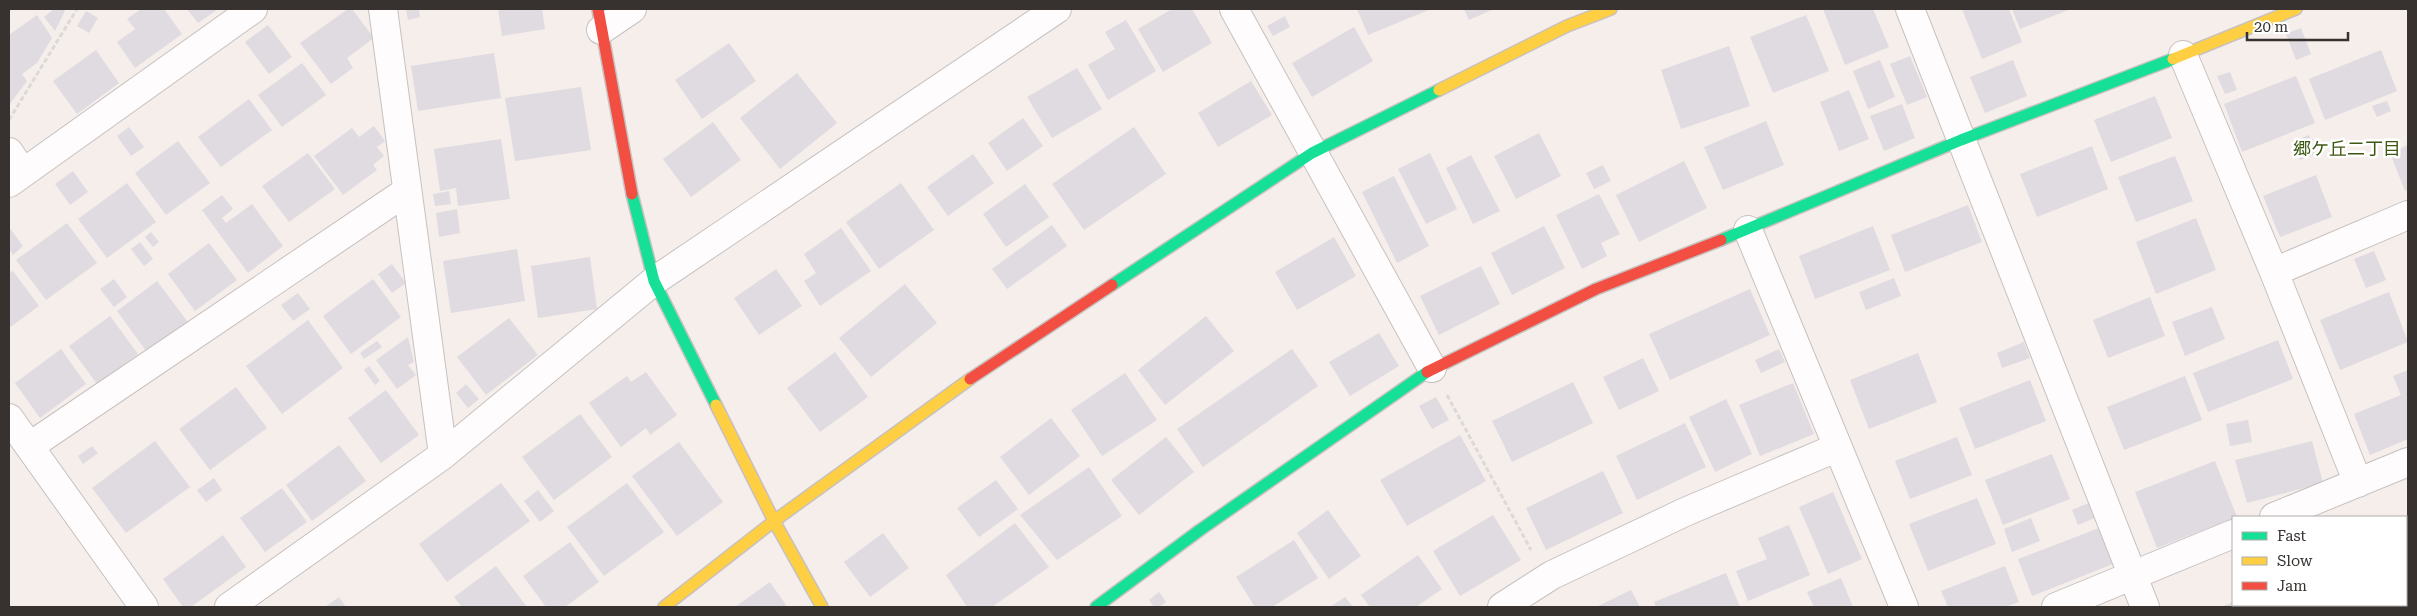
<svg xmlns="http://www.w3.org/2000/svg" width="2417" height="616" font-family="'Roboto Serif','Noto Sans JP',serif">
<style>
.building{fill:#dfdbe1}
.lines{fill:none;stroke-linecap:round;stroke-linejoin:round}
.street-casing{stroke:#c7c1c0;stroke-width:30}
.fast-casing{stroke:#c7c1c0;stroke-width:14}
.slow-casing{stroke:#c7c1c0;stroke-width:14}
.jam-casing{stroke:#c7c1c0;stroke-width:14}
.path{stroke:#dcdad9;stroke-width:3;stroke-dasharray:5 2.5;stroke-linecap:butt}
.street{stroke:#fefcfc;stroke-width:28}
.fast{stroke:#16e098;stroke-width:11}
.slow{stroke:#ffcf43;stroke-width:11}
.jam{stroke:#f24e42;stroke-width:11}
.labels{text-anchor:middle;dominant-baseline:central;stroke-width:5;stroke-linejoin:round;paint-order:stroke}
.neighbourhood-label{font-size:18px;fill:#3d5813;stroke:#fff}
</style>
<rect width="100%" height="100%" fill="#f5eeeb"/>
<path class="building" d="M54 9H63L65 11 55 31 44 17Z
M141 9H164L182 34 135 68 117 42 135 29 127 19Z
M187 9H218L198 23Z
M348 9H352L374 38 347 58 353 68 331 84 300 43Z
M406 9H419L420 17 408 20Z
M498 9H542L545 29 502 36Z
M1172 9H1192L1212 43 1163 72 1138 29Z
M1357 9H1431L1368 35Z
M1464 9H1494L1469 20Z
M1823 9H1873L1889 47 1845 65Z
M1962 9H2009L2022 42 1982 59Z
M2012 9H2071L2020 29Z
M86 11 98 18 89 33 77 26Z
M37 15 52 38 37 63 22 74 27 81 9 105V35Z
M1806 15 1829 71 1773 93 1750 37Z
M1285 16 1290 27 1273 36 1267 26Z
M1126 20 1156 71 1108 100 1088 65 1115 49 1105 32Z
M268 25 292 57 269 74 245 42Z
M1354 27 1373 61 1312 97 1292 63Z
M2301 28 2311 54 2296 60 2286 34Z
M729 43 756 81 702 119 675 80Z
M1729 46 1750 106 1681 129 1661 70Z
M96 50 119 83 77 114 53 81Z
M2381 50 2397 91 2325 120 2309 79Z
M494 53 501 98 418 111 411 66Z
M1910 56 1927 97 1907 105 1890 64Z
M1880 60 1895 97 1868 109 1853 71Z
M2013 60 2027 96 1985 113 1970 77Z
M302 63 326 95 282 127 258 95Z
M1077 68 1102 109 1052 138 1027 97Z
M2230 72 2237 90 2225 94 2217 76Z
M797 73 837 123 780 169 740 118Z
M2296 76 2315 123 2242 152 2224 104Z
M1251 81 1272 115 1218 147 1198 113Z
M581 87 591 150 515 161 505 98Z
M1849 90 1869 139 1839 151 1820 102Z
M2155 96 2172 138 2111 162 2094 120Z
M249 99 272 130 221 167 198 137Z
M2387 101 2391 111 2377 117 2372 106Z
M1902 104 1915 138 1884 151 1870 116Z
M1023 118 1043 146 1007 171 988 143Z
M1766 121 1784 165 1723 190 1704 147Z
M713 122 741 160 691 197 663 159Z
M374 126 385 141 377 147 384 156 373 165 377 170 343 195 314 156 352 128 359 137Z
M129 127 144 147 131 156 117 136Z
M1134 127 1166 174 1084 230 1052 184Z
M1539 133 1561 176 1516 199 1494 156Z
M2309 135 2317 154 2300 160 2292 142Z
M501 139 510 199 458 206 456 188 440 191 434 149Z
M178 141 210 183 166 215 135 173Z
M2408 145V189L2405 191 2390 153Z
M2092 146 2108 189 2037 217 2020 174Z
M308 153 335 189 289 222 262 186Z
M1430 153 1457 209 1426 224 1398 169Z
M973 154 994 183 948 216 927 187Z
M1471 155 1500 211 1473 224 1446 168Z
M2175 156 2193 201 2136 222 2118 177Z
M1684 161 1707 208 1639 242 1616 195Z
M1603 165 1611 181 1594 189 1586 173Z
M73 171 88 192 70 205 55 184Z
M2316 175 2332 217 2280 237 2263 196Z
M1394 176 1429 246 1397 263 1362 192Z
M127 183 156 222 107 258 78 219Z
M901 183 934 230 879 269 846 222Z
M1025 184 1049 217 1006 247 983 214Z
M449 191 451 204 435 206 433 194Z
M1599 194 1620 234 1601 243 1607 256 1582 269 1556 215Z
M222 195 233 209 222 218 226 223 252 204 283 246 248 273 202 210Z
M1968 205 1982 242 1905 272 1891 235Z
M457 209 460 233 439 237 436 213Z
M2196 218 2216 270 2156 294 2136 242Z
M67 223 97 263 46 300 16 260Z
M1052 225 1067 246 1007 289 992 269Z
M1544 226 1565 268 1512 295 1491 253Z
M1873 226 1890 270 1815 299 1799 256Z
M9 227 23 246 13 255 9 249Z
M841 228 871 271 820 306 804 281 816 273 804 254Z
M151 232 159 242 153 247 145 237Z
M1334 237 1356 276 1297 310 1275 272Z
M140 242 153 259 144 266 131 249Z
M209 243 237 280 195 311 168 274Z
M517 249 525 301 451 313 443 261Z
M2374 251 2386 280 2366 288 2354 259Z
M590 257 597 309 538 318 531 266Z
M392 264 406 283 392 293 378 274Z
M1481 266 1500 304 1439 335 1420 296Z
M776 269 802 306 759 335 734 298Z
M13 271 39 306 9 328V273Z
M1894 278 1901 296 1866 310 1859 292Z
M114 279 127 297 114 307 100 289Z
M373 279 401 317 351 354 323 316Z
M157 281 190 325 149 355 117 311Z
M905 284 937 323 871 377 839 338Z
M1750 289 1770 335 1670 380 1649 334Z
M2389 292 2408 342 2340 370 2320 320Z
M298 293 310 309 293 321 281 305Z
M2150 297 2165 336 2108 358 2093 320Z
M2212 307 2225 339 2185 356 2172 322Z
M110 316 138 354 97 384 69 346Z
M1206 316 1234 351 1165 405 1138 370Z
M509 318 538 355 486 395 457 357Z
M308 320 343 368 282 414 246 366Z
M1379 333 1399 366 1350 396 1329 362Z
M408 337 414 362 408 365 416 375 397 389 376 360Z
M2278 340 2293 379 2208 412 2193 373Z
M377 341 382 347 364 359 360 353Z
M2024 342 2030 358 2002 368 1997 353Z
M61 349 86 384 40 418 15 383Z
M1292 349 1318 386 1203 467 1177 429Z
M1779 349 1785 362 1761 373 1755 360Z
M835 352 868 397 820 432 787 388Z
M1918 353 1937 402 1869 429 1850 380Z
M1643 358 1659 391 1619 410 1603 377Z
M369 366 380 381 375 385 364 370Z
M2408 370V439L2370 455 2354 414 2401 395 2393 376Z
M646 372 677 415 650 435 646 428 621 447 589 403 627 376 631 382Z
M1125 373 1157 420 1102 456 1071 410Z
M2185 376 2202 420 2124 450 2107 407Z
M2030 380 2046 421 1975 449 1959 408Z
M1573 382 1593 423 1512 462 1492 421Z
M1793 383 1814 434 1760 456 1739 405Z
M466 384 479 399 468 408 456 393Z
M236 387 267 428 210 470 179 429Z
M386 390 419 435 381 463 348 418Z
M1436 397 1449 420 1432 429 1419 406Z
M1726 399 1752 454 1715 472 1689 417Z
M580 414 612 457 554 500 522 457Z
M1051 418 1080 456 1029 495 1000 457Z
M2248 420 2252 442 2230 446 2226 424Z
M1685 423 1706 467 1637 500 1616 456Z
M1460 435 1486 481 1407 526 1380 480Z
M1166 437 1194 472 1139 515 1111 480Z
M1957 437 1972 475 1910 499 1895 461Z
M155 441 190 487 126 533 92 488Z
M2312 441 2323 483 2247 503 2235 460Z
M679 442 723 502 677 536 632 476Z
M339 445 366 481 312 521 286 485Z
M92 446 98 453 83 464 78 456Z
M2052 454 2070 499 2003 525 1985 480Z
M2215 461 2237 517 2157 548 2135 492Z
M1089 467 1122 516 1057 560 1020 515Z
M1603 471 1623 513 1546 550 1526 508Z
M214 478 222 490 206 502 197 490Z
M996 480 1018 509 979 537 957 508Z
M501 483 530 521 447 582 419 544Z
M627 483 664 532 604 576 567 527Z
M282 488 307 522 265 552 240 518Z
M538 490 554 511 540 522 524 501Z
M1833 492 1862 559 1828 574 1799 507Z
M1977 498 1996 544 1928 571 1909 524Z
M2091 502 2097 517 2078 525 2072 510Z
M1328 510 1361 556 1329 579 1297 533Z
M1493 515 1521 560 1460 596 1433 551Z
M2031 518 2040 541 2012 552 2004 529Z
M1015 523 1049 567 992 607H967L946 575Z
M1789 525 1810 575 1748 601 1736 571 1767 559 1758 538Z
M2099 528 2113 564 2032 596 2018 559Z
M883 533 909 568 870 597 844 562Z
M223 535 246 567 191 607H183L163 579Z
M1294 540 1318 578 1272 607H1255L1236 577Z
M570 542 599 582 565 607H546L523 576Z
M1418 555 1442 589 1416 607H1370L1361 595Z
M496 566 527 607H462L454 597Z
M2005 566 2019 602 2005 607H1948L1941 591Z
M1726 573 1740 607H1656L1654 602Z
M1841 578 1853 607H1814L1807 592Z
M770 582 786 605 783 607H735Z
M1631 590 1640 607H1596Z
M1159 592 1166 602 1159 607H1154L1149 600Z
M339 597 346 607H325Z
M1345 597 1353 607H1330Z
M2233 602V605H2292L2293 607H2221Z
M2307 605H2337L2331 607H2308Z"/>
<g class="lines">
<g class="street-casing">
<path id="street" d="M383 9 443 455
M1234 9 1432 368
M1910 9 2145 607
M601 30 632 9
M2183 55 2274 272 2358 483
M9 152 23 173
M9 183 253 9
M1748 230 1904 607
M2274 272 2408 215
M9 418 144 607
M30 446 407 191
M2274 517 2408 462
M229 607 443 455 654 281 1057 9
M1502 607 1552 575 1685 512 1836 448
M2056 607 2233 534"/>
</g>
<g class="fast-casing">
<path id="fast" d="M632 194 654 281 716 405
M1721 240 1961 140 2173 59
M1112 285 1312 153 1439 90
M1096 607 1200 530 1427 372"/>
</g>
<g class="slow-casing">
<path id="slow" d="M2173 59 2296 9
M1439 90 1567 26 1611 9
M716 405 774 521 822 607
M664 607 774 521 970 379"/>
</g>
<g class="jam-casing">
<path id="jam" d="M598 9 632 194
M1427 372 1596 289 1721 240
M970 379 1112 285"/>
</g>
<path class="path" d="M9 120 77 9
M1447 395 1531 550"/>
<use href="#street" class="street"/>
<use href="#fast" class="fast"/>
<use href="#slow" class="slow"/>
<use href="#jam" class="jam"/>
</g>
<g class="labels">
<g class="neighbourhood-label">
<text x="2347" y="148">郷ケ丘二丁目</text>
</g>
</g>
<rect width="2417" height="616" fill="none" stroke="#373230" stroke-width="20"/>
<rect x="2232" y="516" width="175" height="90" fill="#ffffff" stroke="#afadac"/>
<rect x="2242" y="532" width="25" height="8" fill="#16e098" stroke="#afadac"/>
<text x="2277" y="541" font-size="15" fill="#373230">Fast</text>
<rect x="2242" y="557" width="25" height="8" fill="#ffcf43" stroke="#afadac"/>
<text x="2277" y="566" font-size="15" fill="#373230">Slow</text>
<rect x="2242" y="582" width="25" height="8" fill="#f24e42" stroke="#afadac"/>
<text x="2277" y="591" font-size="15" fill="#373230">Jam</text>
<path d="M2247 32v8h101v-8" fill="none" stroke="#373230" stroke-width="2.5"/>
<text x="2254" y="32" font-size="15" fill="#373230" stroke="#ffffff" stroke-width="4" paint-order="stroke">20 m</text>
</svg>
